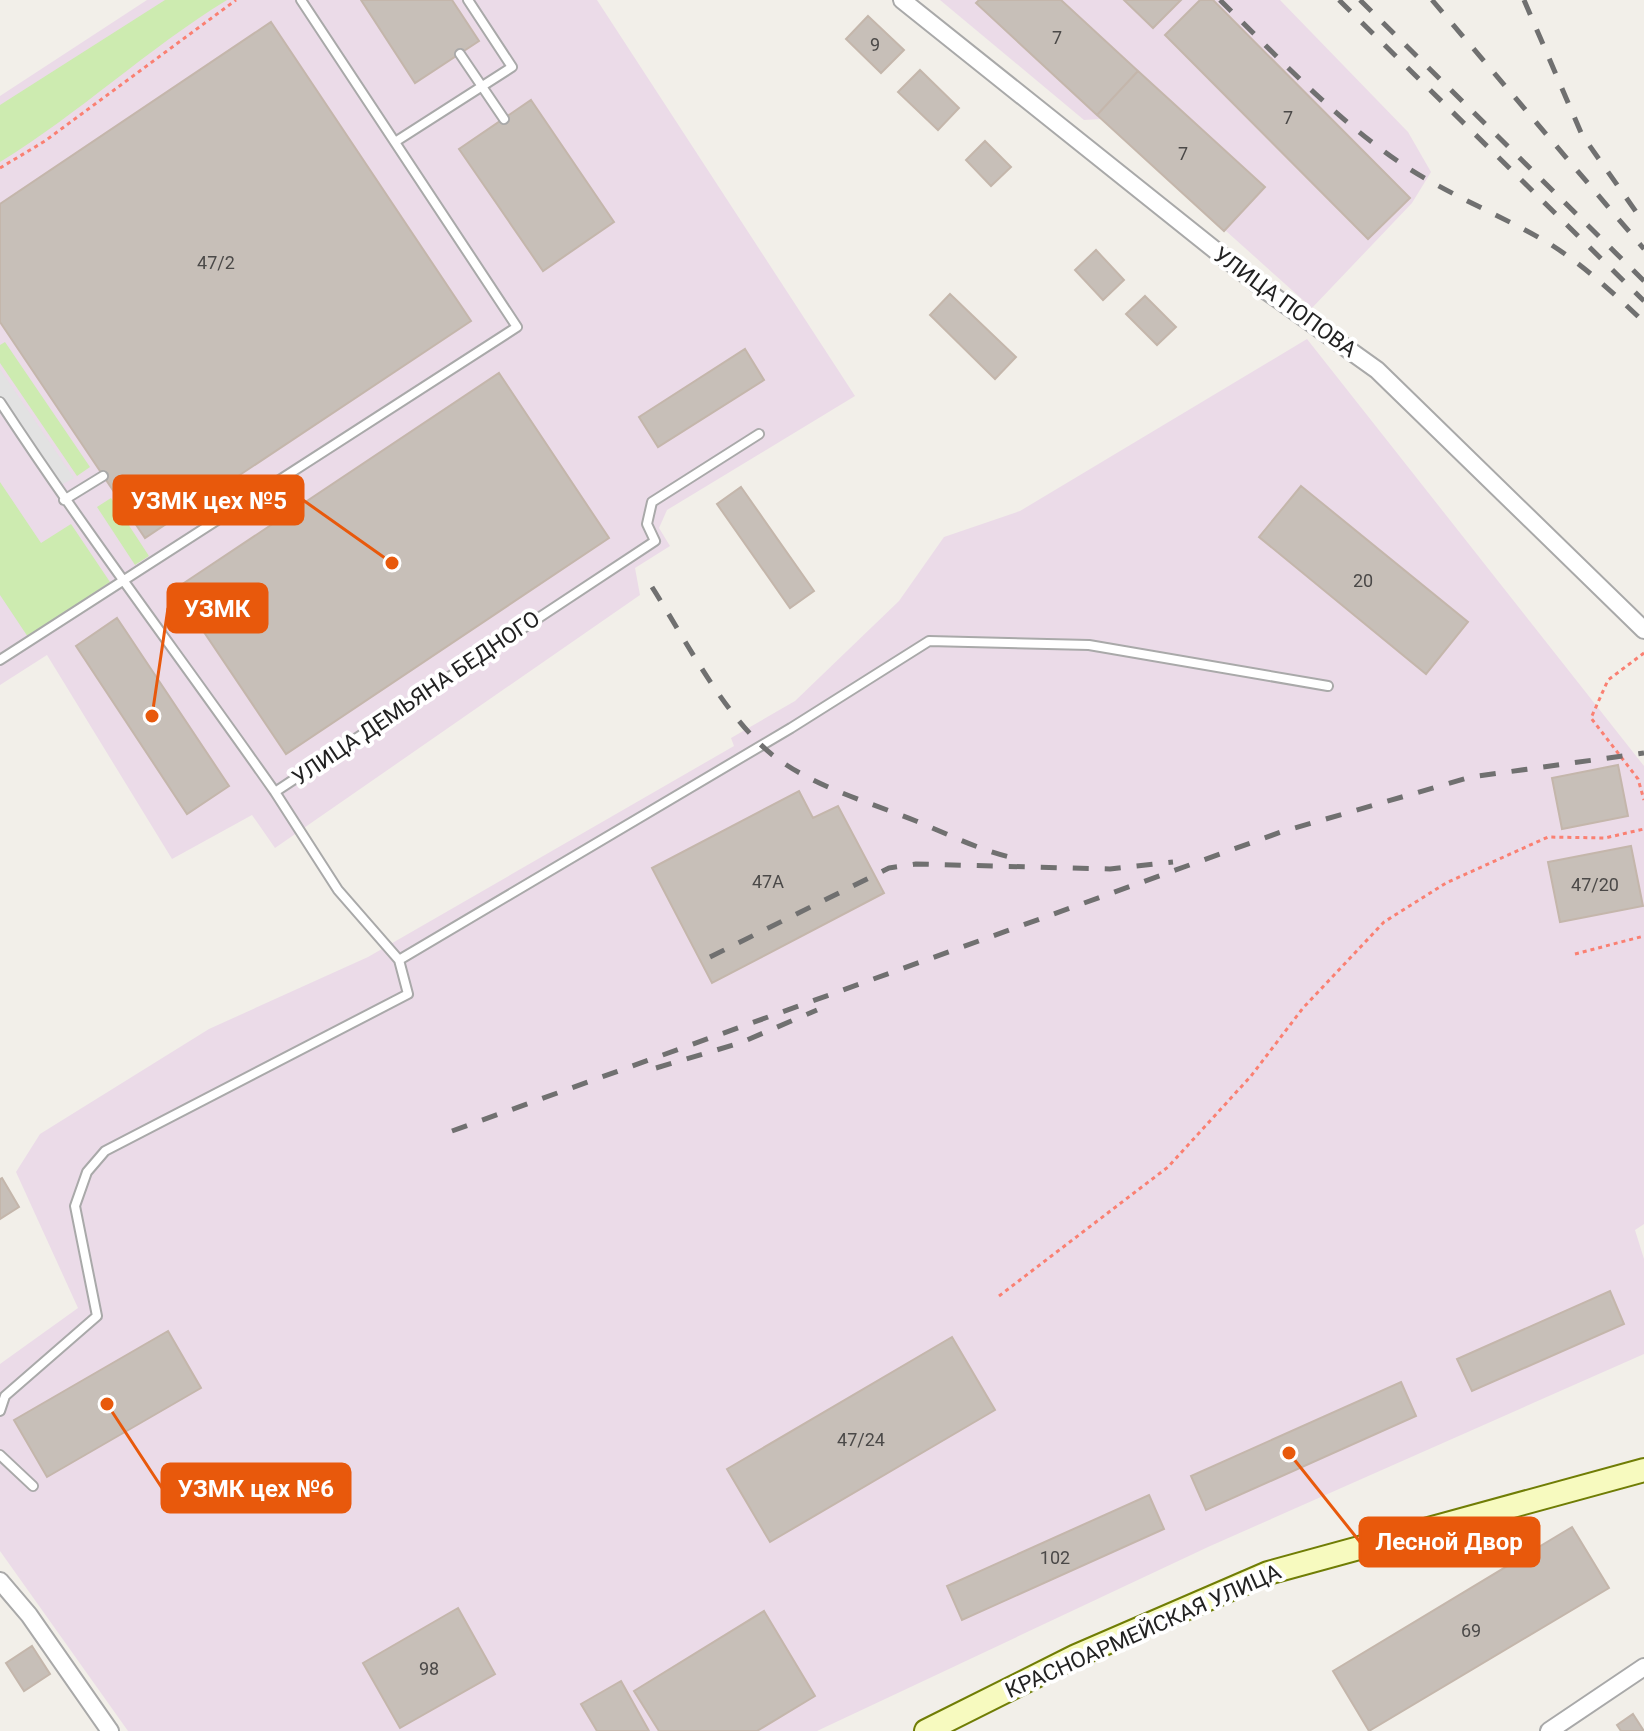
<svg xmlns="http://www.w3.org/2000/svg" width="1644" height="1731" font-family="Roboto,sans-serif">
<style>
.industrial{fill:#ebdbe8}
.grass{fill:#cdebb0}
.parking{fill:#e2e2e2}
.building{fill:#c7bfb8;stroke:#c4b6ab;stroke-width:2}
.lines{fill:none;stroke-linecap:round;stroke-linejoin:round}
.lane-casing{stroke:#a9a9a9;stroke-width:12}
.street-casing{stroke:#a9a9a9;stroke-width:20}
.secondary-casing{stroke:#707d05;stroke-width:26}
.path{stroke:#fa8072;stroke-width:3;stroke-dasharray:4 4;stroke-linecap:butt}
.lane{stroke:#fff;stroke-width:8}
.street{stroke:#fff;stroke-width:16}
.secondary{stroke:#f7fabf;stroke-width:22}
.rail{stroke:#707070;stroke-width:5;stroke-dasharray:16 16;stroke-linecap:butt}
.labels{text-anchor:middle;dominant-baseline:central;stroke-width:8;stroke-linejoin:round;paint-order:stroke}
.number-label{font-size:18px;fill:#4b4948}
.street-label{font-size:22px;fill:#222;stroke:#fff}
.leader{fill:none;stroke:#e8590c;stroke-width:3}
.callout-dot{fill:#e8590c;stroke:#fff;stroke-width:3}
.callout{fill:#e8590c;stroke:#e8590c;stroke-width:3}
.callout-label{font-size:24px;text-anchor:middle;font-weight:bold;fill:#fff}
</style>
<rect width="100%" height="100%" fill="#f2efe9"/>
<path class="industrial" d="M147 0H597L855 396 667 510 659 528 670 546 635 568 640 595 275 848 252 815 172 859 47 655 0 685V96Z
M940 0H1280L1408 132 1431 172 1412 203 1312 308 1101 119 1084 120Z
M1307 339 1644 766V1224L1635 1230 1644 1259V1354L1208 1547 817 1731H128L0 1551V1364L78 1308 16 1172 40 1134 209 1029 368 957 734 746 731 738 795 701 899 601 944 537 1020 511Z"/>
<path class="grass" d="M165 0H227C147 49 80 113 0 162V105Z
M5 342 90 467 77 476 0 363V345Z
M0 482 41 543 71 524 110 582 28 637 0 595Z
M111 498 149 556 135 565 97 507Z"/>
<path class="parking" d="M0 369 74 478 59 486 0 399Z"/>
<path class="building" d="M361 0H452L479 41 415 83Z
M979 0H1061L1138 71 1097 115 976 3Z
M1124 0H1181L1153 28Z
M1200 0H1213L1410 198 1368 239 1165 35Z
M868 16 904 50 881 73 846 39Z
M271 22 471 321 145 538 0 322V204Z
M920 70 959 108 938 130 898 92Z
M1138 71 1265 187 1224 231 1097 115Z
M531 100 614 222 543 271 459 149Z
M985 141 1011 167 991 186 966 160Z
M1096 250 1124 280 1103 300 1075 270Z
M950 294 1016 357 995 379 930 315Z
M1145 296 1176 327 1157 345 1126 314Z
M745 349 764 380 658 447 639 417Z
M499 373 609 538 286 754 175 589Z
M1301 486 1468 622 1426 674 1259 537Z
M741 487 814 591 790 608 717 504Z
M117 618 229 786 187 814 76 646Z
M1618 765 1628 816 1562 829 1552 778Z
M799 791 813 818 838 806 884 893 712 983 652 868Z
M1631 846 1643 906 1560 922 1548 862Z
M2 1178 19 1207 0 1219V1179Z
M1610 1291 1624 1324 1472 1391 1457 1359Z
M168 1331 201 1388 47 1477 14 1420Z
M952 1337 995 1410 770 1542 727 1469Z
M1401 1382 1416 1416 1206 1510 1191 1476Z
M1149 1495 1164 1529 962 1620 947 1586Z
M1572 1527 1609 1588 1369 1731 1333 1671Z
M458 1608 495 1674 400 1728 363 1663Z
M764 1611 815 1696 757 1731H659L634 1691Z
M32 1646 50 1674 24 1691 6 1663Z
M621 1681 649 1731H597L581 1704Z
M1633 1714 1644 1731H1621L1617 1725Z"/>
<g class="lines">
<g class="lane-casing">
<path id="lane" d="M460 54 504 119
M395 142 512 67 468 0
M0 402C87 535 184 662 275 792L655 541 647 524 652 502 759 434
M64 500 103 476
M0 660 517 327 301 0
M275 792 338 890 399 960
M0 1411 5 1396 97 1316 75 1206 87 1172 105 1151 408 994 399 960 791 728 929 641 1089 645 1328 686
M0 1455 33 1486"/>
</g>
<g class="street-casing">
<path id="street" d="M902 0 1265 290 1377 370 1644 630
M0 1581 29 1615 110 1731
M1549 1731 1644 1667"/>
</g>
<g class="secondary-casing">
<path id="secondary" d="M926 1731 1076 1656 1268 1573 1644 1470"/>
</g>
<path class="path" d="M0 168 45 141 236 0
M1644 653 1608 680 1591 718 1638 779 1644 800
M1575 954 1644 936
M999 1296 1168 1167 1251 1076 1303 1008 1384 922 1446 883 1548 837 1605 838 1644 829"/>
<use href="#lane" class="lane"/>
<use href="#street" class="street"/>
<use href="#secondary" class="secondary"/>
<path class="rail" d="M1220 0C1279 58 1336 120 1405 166 1451 196 1503 216 1550 244 1585 266 1614 294 1644 322
M1339 0 1644 301
M1360 0 1644 281
M1432 0 1644 249
M1524 0 1582 135 1644 223
M652 587C685 639 715 699 759 743 799 783 864 800 916 821 950 835 983 852 1019 859
M710 957 889 868 916 864 1110 869 1173 862
M656 1068 740 1043 817 1010
M452 1131 1281 832 1471 777 1644 753"/>
</g>
<g class="labels">
<g class="number-label">
<text x="1057" y="37">7</text>
<text x="875" y="44">9</text>
<text x="1288" y="117">7</text>
<text x="1183" y="153">7</text>
<text x="216" y="262">47/2</text>
<text x="1363" y="580">20</text>
<text x="768" y="881">47А</text>
<text x="1595" y="884">47/20</text>
<text x="861" y="1439">47/24</text>
<text x="1055" y="1557">102</text>
<text x="1471" y="1630">69</text>
<text x="429" y="1668">98</text>
</g>
<g class="street-label">
<text transform="translate(1285 302) rotate(36)">УЛИЦА ПОПОВА</text>
<text transform="translate(416 698) rotate(-34)">УЛИЦА ДЕМЬЯНА БЕДНОГО</text>
<text transform="translate(1143 1631) rotate(-24)">КРАСНОАРМЕЙСКАЯ УЛИЦА</text>
</g>
</g>
<path class="leader" d="M392 563L303 500M152 716L168 608M107 1404L162 1488M1289 1453L1360 1542"/>
<g class="callout-dot">
<circle cx="392" cy="563" r="8"/>
<circle cx="152" cy="716" r="8"/>
<circle cx="107" cy="1404" r="8"/>
<circle cx="1289" cy="1453" r="8"/>
</g>
<g class="callout">
<rect x="114" y="476" width="189" height="48" rx="8"/>
<rect x="168" y="584" width="99" height="48" rx="8"/>
<rect x="162" y="1464" width="188" height="48" rx="8"/>
<rect x="1360" y="1518" width="179" height="48" rx="8"/>
</g>
<g class="callout-label">
<text x="209" y="509">УЗМК цех №5</text>
<text x="217" y="617">УЗМК</text>
<text x="256" y="1497">УЗМК цех №6</text>
<text x="1449" y="1550">Лесной Двор</text>
</g>
</svg>
